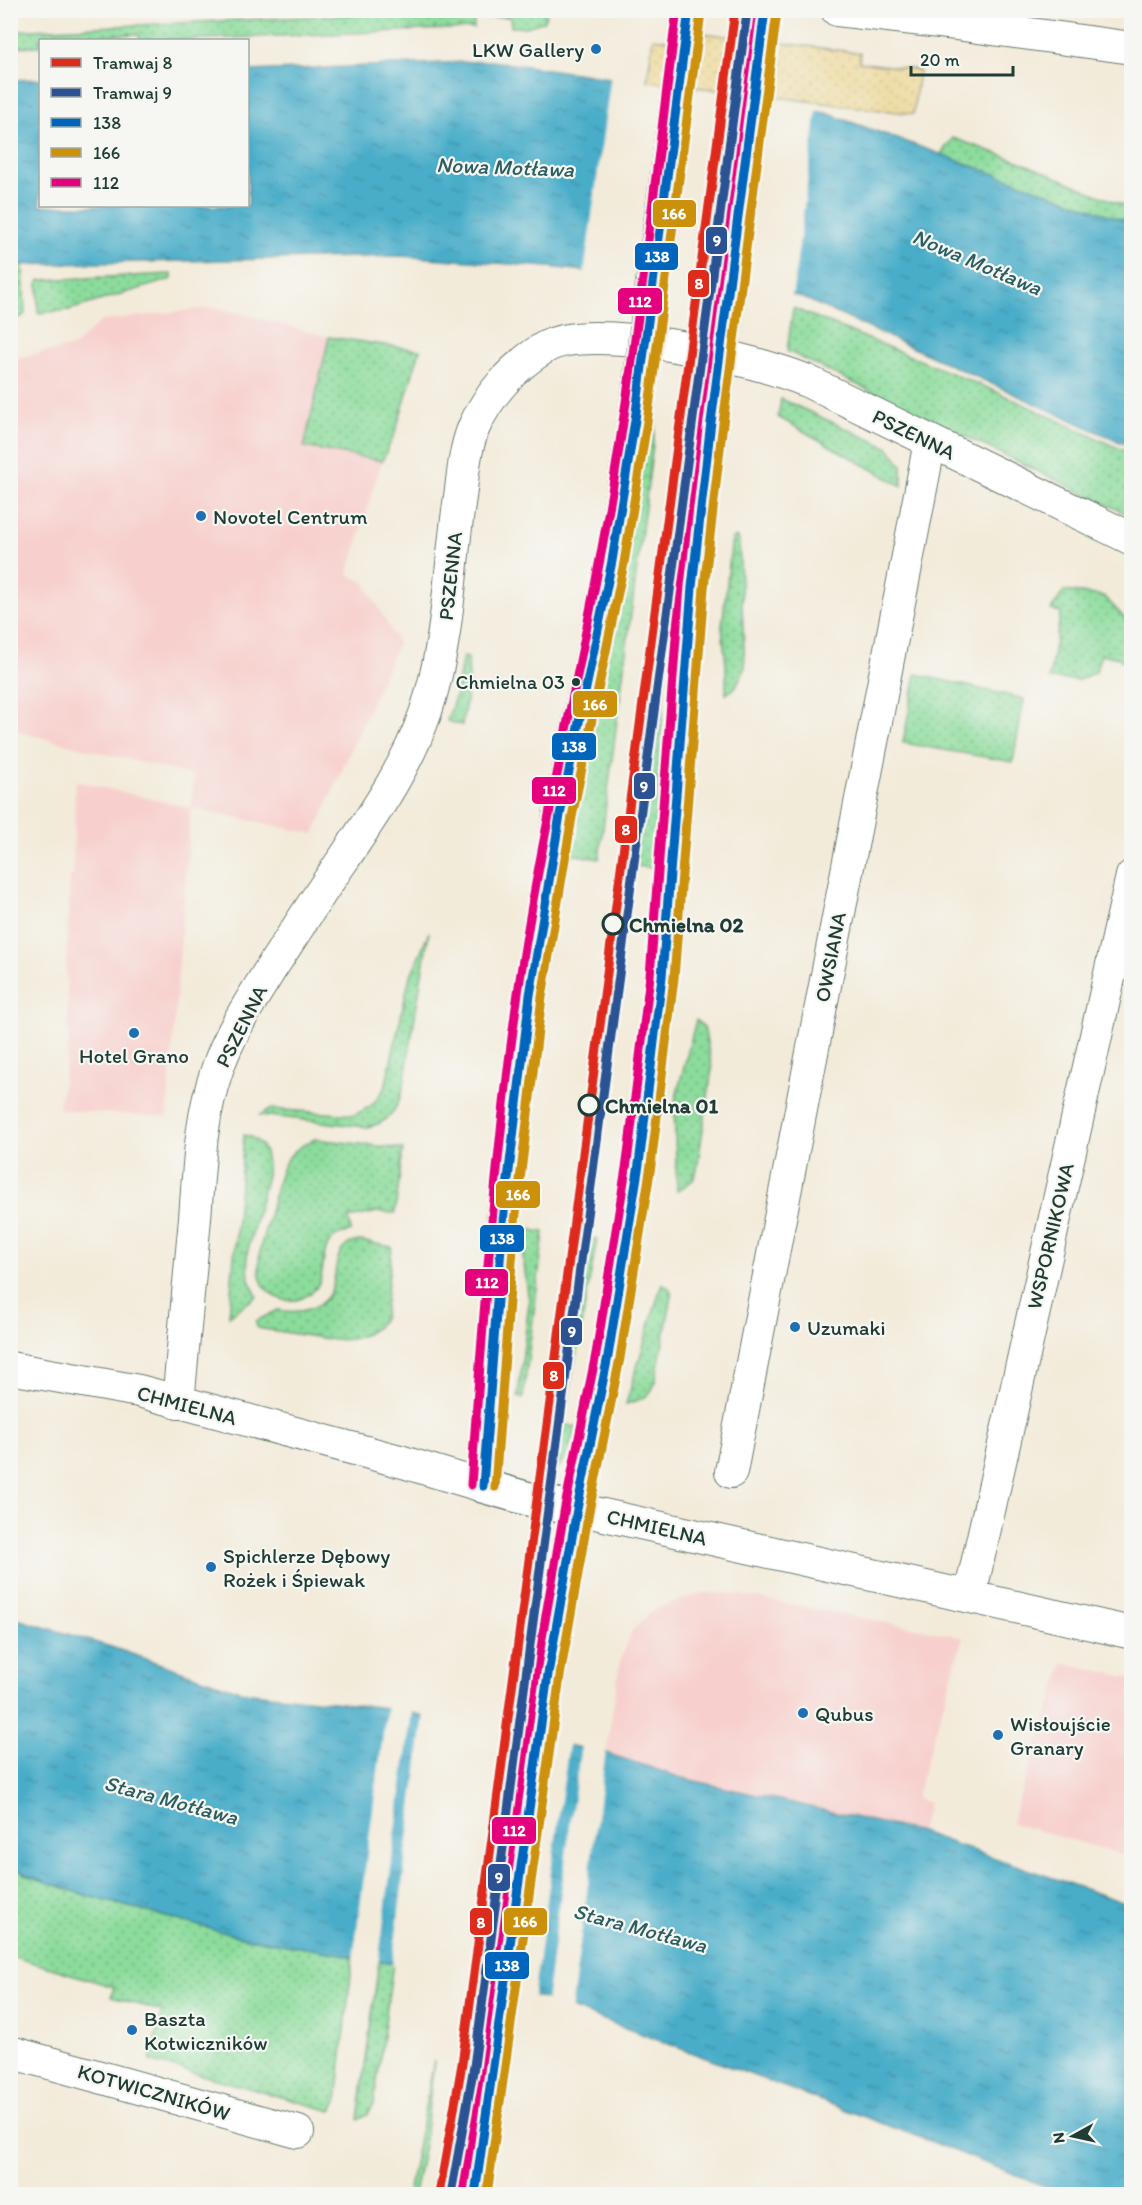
<svg xmlns="http://www.w3.org/2000/svg" width="1142" height="2205" font-family="Itim,sans-serif">
<style>
.built{fill:#f7d0cd}
.grass{fill:url(#grass-dots);stroke:#568c68;stroke-width:1.5}
.sand{fill:url(#sand-dots);stroke:#868c69;stroke-width:1.5}
.water{fill:url(#water-ripples);stroke:#34757e;stroke-width:1.5}
.pier{fill:#f3ebda}
.lines{fill:none;stroke-linecap:round;stroke-linejoin:round}
.minor-casing{stroke:#697a6e;stroke-width:34}
.primary-casing{stroke:#697a6e;stroke-width:36}
.minor{stroke:#fff;stroke-width:32}
.primary{stroke:#fff;stroke-width:33}
.primary-bridge-casing{stroke:#697a6e;stroke-width:36;stroke-linecap:butt}
.primary-bridge{stroke:#fff;stroke-width:33}
.bus-1-casing{stroke:#f6f6f2;stroke-width:14}
.bus-2-casing{stroke:#f6f6f2;stroke-width:14}
.bus-3-casing{stroke:#f6f6f2;stroke-width:14}
.bus-1{stroke:#0065bd;stroke-width:9}
.bus-2{stroke:#cc910a;stroke-width:9}
.bus-3{stroke:#e5007d;stroke-width:9}
.tram-1-casing{stroke:#f6f6f2;stroke-width:14}
.tram-2-casing{stroke:#f6f6f2;stroke-width:14}
.tram-1{stroke:#dd2b1c;stroke-width:9}
.tram-2{stroke:#2c5294;stroke-width:9}
.poi-dot{fill:#1f6fb2;stroke:#f6f6f2;stroke-width:2}
.bus-dot{fill:#1f3d34;stroke:#f6f6f2;stroke-width:2}
.stop-dot{fill:#f6f6f2;stroke:#1f3d34;stroke-width:3}
.labels{text-anchor:middle;dominant-baseline:central;stroke-width:4.5;stroke-linejoin:round;paint-order:stroke}
.bus-label{font-size:20px;fill:#1f3d34;stroke:#f6f6f2;text-anchor:end}
.poi-label{font-size:21px;fill:#1f3d34;stroke:#f6f6f2;text-anchor:start}
.street-label{font-size:21px;fill:#1f3d34;stroke:#f6f6f2}
.stop-label{font-size:21px;font-weight:bold;fill:#1f3d34;stroke:#f6f6f2;text-anchor:start}
.water-label{font-size:22px;font-style:italic;fill:#2c5f61;stroke:#f6f6f2}
.line-badge{stroke:#f6f6f2;stroke-width:2}
.badge-label{font-size:16px;text-anchor:middle;font-weight:bold;fill:#fff}
</style>
<defs>
<pattern id="grass-dots" width="8" height="8" patternUnits="userSpaceOnUse" patternTransform="scale(1.5)"><rect width="8" height="8" fill="#8cdc9c"/><path d="M2 2h.1M6 6h.1" fill="none" stroke="#72b480" stroke-width="1.8" stroke-linecap="round"/></pattern>
<pattern id="sand-dots" width="8" height="8" patternUnits="userSpaceOnUse" patternTransform="scale(1.5)"><rect width="8" height="8" fill="#eeda9e"/><path d="M2 2h.1M6 6h.1" fill="none" stroke="#ccbc89" stroke-width="1.8" stroke-linecap="round"/></pattern>
<pattern id="water-ripples" width="26" height="14" patternUnits="userSpaceOnUse" patternTransform="scale(1.5)"><rect width="26" height="14" fill="#4aadc9"/><path d="M2 4q2-2 4 0t4 0M15 11q2-2 4 0t4 0" fill="none" stroke="#3d8ea4"/></pattern>
</defs>
<rect width="100%" height="100%" fill="#f6f6f2"/>
<filter id="ink" filterUnits="userSpaceOnUse"><feTurbulence type="fractalNoise" baseFrequency=".0167" numOctaves="2"/><feDisplacementMap in="SourceGraphic" scale="12" xChannelSelector="R" yChannelSelector="G"/><feConvolveMatrix kernelMatrix="1 2 1 2 8 2 1 2 1" color-interpolation-filters="sRGB"/></filter>
<filter id="wash" filterUnits="userSpaceOnUse"><feTurbulence type="fractalNoise" baseFrequency=".008" numOctaves="4" result="noise"/><feDisplacementMap in="SourceGraphic" scale="24" xChannelSelector="R" yChannelSelector="G"/><feGaussianBlur stdDeviation="1.35" result="paint"/><feColorMatrix in="noise" values="0 0 0 0 0 0 0 0 0 0 0 0 0 0 0 0 0 1.4 0 .05"/><feComposite in="paint" operator="in"/></filter>
<g filter="url(#wash)">
<rect width="100%" height="100%" fill="#f3ebda"/>
<path class="built" d="M216 307 329 337 304 446 382 461 348 574 365 583 398 643 314 834 191 808 167 1117 58 1110 69 1045 66 967 70 876H73L75 781 191 808 194 776 11 730V359L74 346 101 321Z
M702 1593 736 1594 963 1637 916 1798 929 1803 920 1832 682 1778 606 1753 620 1661 632 1631 650 1613 662 1606Z
M1064 1663 1131 1678V1857L1011 1823Z"/>
<path class="grass" d="M449 10 548 11 543 22 526 27H511L510 17 474 18V28L183 40H141L137 34 100 36 97 40H40V46L11 47V31Z
M953 138 1021 162 1131 209V223L940 155Z
M10 266H23L25 314 21 317 11 319Z
M172 274V279L69 310 38 313V282L40 280Z
M793 308 997 392 1131 454V516L787 351Z
M329 337 420 350 395 433 382 461 304 447Z
M781 399 889 448 902 465V486L778 417Z
M650 422H656L599 859 569 854Z
M685 427H691L680 501 671 575 654 843V868L627 865Z
M736 537 739 542 745 668 735 688 726 694V664L722 627 732 538Z
M1064 591 1104 596 1131 625V670L1119 658 1101 654 1096 672 1079 680 1049 679 1061 612 1051 610Z
M463 656 468 658 469 683 462 725 447 721 456 694Z
M916 674 1024 699 1013 762 903 743Z
M429 932 403 1089C398 1108 387 1125 366 1127L260 1115 270 1109 355 1115 372 1105 385 1088 409 980Z
M696 1020 704 1027 712 1069 697 1169 693 1180 677 1191 674 1105Z
M244 1135C265 1139 268 1157 267 1175L247 1254 249 1280 257 1296 229 1316Z
M315 1139 403 1149 395 1213 377 1212 349 1218 351 1231C344 1233 336 1235 331 1240 316 1259 332 1286 302 1298 296 1301 290 1301 284 1300 242 1288 264 1237 271 1208 276 1191 278 1171 289 1157 296 1148 305 1144 315 1139Z
M520 1228 544 1232 523 1398 518 1397 529 1302 520 1234Z
M581 1236 597 1239 567 1403 557 1401Z
M360 1241 392 1247 384 1317 377 1327 366 1334 352 1339 335 1340 257 1328 256 1321 278 1310C299 1314 326 1310 333 1285 336 1274 335 1258 343 1249 348 1243 353 1242 360 1241Z
M662 1283 670 1289 672 1296 655 1383C650 1398 640 1400 626 1404Z
M554 1422 576 1427C570 1448 566 1466 545 1478Z
M10 1866 32 1877 88 1896 241 1937 353 1956 337 2101 332 2111 150 2061 162 2011 111 1997 114 1987 11 1956Z
M379 1961 393 1963 374 2104 368 2114 358 2119Z
M434 2061 425 2140 414 2194H408Z
M469 2065H474L453 2194H446Z"/>
<path class="sand" d="M695 32 860 53 859 62 919 70 913 114 647 81 653 38 693 43Z"/>
<path class="water" d="M491 61 610 78 826 113 1131 223V447L799 296 549 267 401 256 11 265 10 80 40 79V206H248V71Z
M10 1617 111 1647 243 1692 387 1708 606 1753 682 1778 920 1832 1131 1905V2194H1064L935 2143 547 1999 393 1963 241 1937 88 1896 32 1877 11 1866Z"/>
<path class="pier" d="M611 75 817 109 792 298 584 274Z
M387 1705 412 1711 378 1964 353 1959Z
M424 1714 569 1743 533 1999 392 1966Z
M581 1745 606 1750 571 2011 546 2002Z"/>
</g>
<g filter="url(#ink)">
<g class="lines">
<g class="minor-casing">
<path id="minor" d="M837 10 957 24 1132 48
M10 1368 139 1391 403 1462 483 1486
M178 1403C184 1341 189 1279 195 1218 199 1167 200 1119 217 1070 229 1034 250 1002 270 970 295 932 319 894 345 857 375 812 407 766 425 714 449 644 449 569 460 497 463 474 465 448 474 427 488 395 514 366 544 348 589 319 758 360 807 381L1132 539
M731 1472 930 442
M577 1509 1132 1633
M970 1595 1132 876
M10 2052 298 2132"/>
</g>
<g class="primary-casing">
<path id="primary" d="M577 1509 536 1501 483 1486 503 1221 530 995 560 815 612 561 635 420
M475 2194 548 1674 577 1509 608 1356 639 1164 662 977 692 587 710 430"/>
</g>
<use href="#minor" class="minor"/>
<use href="#primary" class="primary"/>
<g class="primary-bridge-casing">
<path id="primary-bridge" d="M635 420 689 10
M710 430 765 10"/>
</g>
<use href="#primary-bridge" class="primary-bridge"/>
<g class="bus-1-casing">
<path id="bus-1" d="M483 1486 503 1221 530 995 560 815 612 561 635 420 689 10
M475 2194 548 1674 577 1509 608 1356 639 1164 662 977 692 587 710 430 765 10"/>
</g>
<g class="bus-2-casing">
<path id="bus-2" d="M495 1487 515 1222 542 997 572 817 624 563 647 422 701 12
M487 2194 560 1676 589 1511 620 1358 651 1165 674 978 704 588 722 431 777 12"/>
</g>
<g class="bus-3-casing">
<path id="bus-3" d="M471 1485C483 1321 495 1156 518 993 539 847 573 704 600 559 634 378 653 193 677 10
M463 2192 536 1672 565 1507 596 1354 627 1162 650 976 680 586 698 428 753 10"/>
</g>
<use href="#bus-1" class="bus-1"/>
<use href="#bus-2" class="bus-2"/>
<use href="#bus-3" class="bus-3"/>
<g class="tram-1-casing">
<path id="tram-1" d="M439 2194 462 2064 735 10"/>
</g>
<g class="tram-2-casing">
<path id="tram-2" d="M451 2194 474 2066 747 12"/>
</g>
<use href="#tram-1" class="tram-1"/>
<use href="#tram-2" class="tram-2"/>
</g>
</g>
<g class="poi-dot">
<circle cx="596" cy="49" r="6"/>
<circle cx="201" cy="516" r="6"/>
<circle cx="134" cy="1033" r="6"/>
<circle cx="795" cy="1327" r="6"/>
<circle cx="211" cy="1567" r="6"/>
<circle cx="803" cy="1713" r="6"/>
<circle cx="998" cy="1735" r="6"/>
<circle cx="132" cy="2030" r="6"/>
</g>
<circle class="bus-dot" cx="576" cy="682" r="5"/>
<g class="stop-dot">
<circle cx="613" cy="924" r="10"/>
<circle cx="589" cy="1105" r="10"/>
</g>
<g class="labels">
<g class="bus-label">
<text x="565" y="682">Chmielna 03</text>
</g>
<g class="poi-label">
<text x="584" y="49" text-anchor="end">LKW Gallery</text>
<text x="213" y="516">Novotel Centrum</text>
<text x="134" y="1055" text-anchor="middle">Hotel Grano</text>
<text x="807" y="1327">Uzumaki</text>
<text x="223" y="1555">Spichlerze Dębowy<tspan x="223" dy="24">Rożek i Śpiewak</tspan></text>
<text x="815" y="1713">Qubus</text>
<text x="1010" y="1723">Wisłoujście<tspan x="1010" dy="24">Granary</tspan></text>
<text x="144" y="2018">Baszta<tspan x="144" dy="24">Kotwiczników</tspan></text>
</g>
<g class="street-label">
<text transform="translate(914 434) rotate(26)">PSZENNA</text>
<text transform="translate(450 576) rotate(-84)">PSZENNA</text>
<text transform="translate(830 957) rotate(-79)">OWSIANA</text>
<text transform="translate(241 1026) rotate(-63)">PSZENNA</text>
<text transform="translate(1050 1236) rotate(-77)">WSPORNIKOWA</text>
<text transform="translate(187 1405) rotate(15)">CHMIELNA</text>
<text transform="translate(657 1527) rotate(13)">CHMIELNA</text>
<text transform="translate(154 2092) rotate(16)">KOTWICZNIKÓW</text>
</g>
<g class="stop-label">
<text x="629" y="924">Chmielna 02</text>
<text x="605" y="1105">Chmielna 01</text>
</g>
<g class="water-label">
<text transform="translate(505 167) rotate(2)">Nowa Motława</text>
<text transform="translate(977 262) rotate(23)">Nowa Motława</text>
<text transform="translate(171 1800) rotate(15)">Stara Motława</text>
<text transform="translate(640 1928) rotate(15)">Stara Motława</text>
</g>
</g>
<g class="line-badge">
<rect x="652" y="199" width="45" height="29" rx="6" fill="#cc910a"/>
<rect x="705" y="226" width="23" height="29" rx="6" fill="#2c5294"/>
<rect x="634" y="242" width="45" height="29" rx="6" fill="#0065bd"/>
<rect x="687" y="269" width="23" height="29" rx="6" fill="#dd2b1c"/>
<rect x="617" y="287" width="46" height="28" rx="6" fill="#e5007d"/>
<rect x="572" y="690" width="46" height="28" rx="6" fill="#cc910a"/>
<rect x="551" y="732" width="46" height="29" rx="6" fill="#0065bd"/>
<rect x="633" y="772" width="23" height="28" rx="6" fill="#2c5294"/>
<rect x="531" y="776" width="46" height="29" rx="6" fill="#e5007d"/>
<rect x="614" y="815" width="24" height="29" rx="6" fill="#dd2b1c"/>
<rect x="495" y="1180" width="46" height="29" rx="6" fill="#cc910a"/>
<rect x="479" y="1224" width="46" height="29" rx="6" fill="#0065bd"/>
<rect x="464" y="1268" width="45" height="29" rx="6" fill="#e5007d"/>
<rect x="560" y="1317" width="23" height="29" rx="6" fill="#2c5294"/>
<rect x="542" y="1361" width="23" height="29" rx="6" fill="#dd2b1c"/>
<rect x="491" y="1816" width="46" height="29" rx="6" fill="#e5007d"/>
<rect x="487" y="1863" width="24" height="29" rx="6" fill="#2c5294"/>
<rect x="503" y="1907" width="45" height="29" rx="6" fill="#cc910a"/>
<rect x="469" y="1907" width="24" height="29" rx="6" fill="#dd2b1c"/>
<rect x="484" y="1951" width="46" height="29" rx="6" fill="#0065bd"/>
</g>
<g class="badge-label">
<text x="674" y="219">166</text>
<text x="717" y="246">9</text>
<text x="657" y="262">138</text>
<text x="699" y="289">8</text>
<text x="640" y="307">112</text>
<text x="595" y="710">166</text>
<text x="574" y="752">138</text>
<text x="644" y="792">9</text>
<text x="554" y="796">112</text>
<text x="626" y="835">8</text>
<text x="518" y="1200">166</text>
<text x="502" y="1244">138</text>
<text x="487" y="1288">112</text>
<text x="572" y="1337">9</text>
<text x="554" y="1381">8</text>
<text x="514" y="1836">112</text>
<text x="499" y="1883">9</text>
<text x="525" y="1927">166</text>
<text x="481" y="1928">8</text>
<text x="507" y="1971">138</text>
</g>
<rect width="1142" height="2205" fill="none" stroke="#f6f6f2" stroke-width="36"/>
<rect x="39" y="39" width="210" height="168" fill="#f6f6f2" stroke="#a0aca6" stroke-width="1.5"/>
<rect x="51" y="58" width="30" height="9" fill="#dd2b1c" stroke="#a0aca6" stroke-width="1.5"/>
<text x="93" y="69" font-size="18" fill="#1f3d34">Tramwaj 8</text>
<rect x="51" y="88" width="30" height="9" fill="#2c5294" stroke="#a0aca6" stroke-width="1.5"/>
<text x="93" y="99" font-size="18" fill="#1f3d34">Tramwaj 9</text>
<rect x="51" y="118" width="30" height="9" fill="#0065bd" stroke="#a0aca6" stroke-width="1.5"/>
<text x="93" y="129" font-size="18" fill="#1f3d34">138</text>
<rect x="51" y="148" width="30" height="9" fill="#cc910a" stroke="#a0aca6" stroke-width="1.5"/>
<text x="93" y="159" font-size="18" fill="#1f3d34">166</text>
<rect x="51" y="178" width="30" height="9" fill="#e5007d" stroke="#a0aca6" stroke-width="1.5"/>
<text x="93" y="189" font-size="18" fill="#1f3d34">112</text>
<g transform="translate(1073 2136) rotate(262)" stroke="#f6f6f2" stroke-width="4.5" paint-order="stroke">
<path d="M0-4.5L10 22L0 15L-10 22Z" fill="#1f3d34"/>
<text y="-9" font-size="16" font-weight="bold" text-anchor="middle" fill="#1f3d34">N</text>
</g>
<path d="M911 66v9h102v-9" fill="none" stroke="#1f3d34" stroke-width="3"/>
<text x="920" y="66" font-size="18" fill="#1f3d34" stroke="#f6f6f2" stroke-width="4.5" paint-order="stroke">20 m</text>
</svg>
